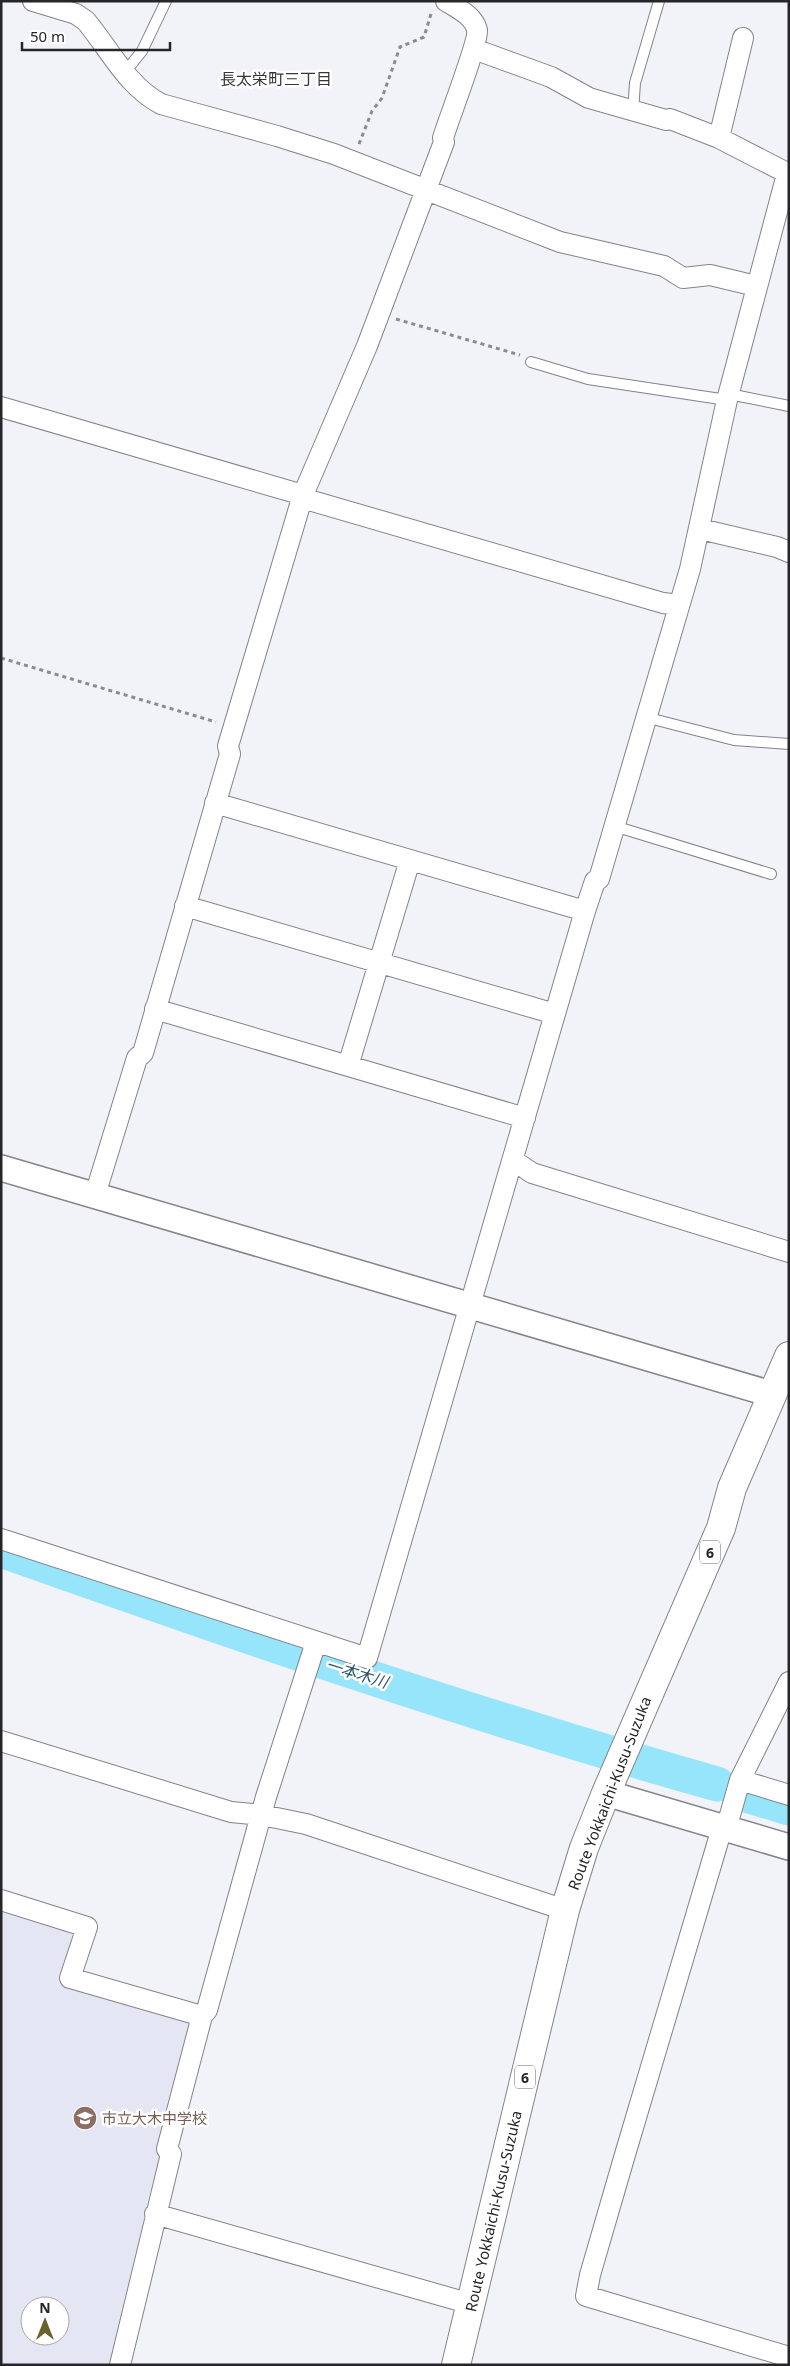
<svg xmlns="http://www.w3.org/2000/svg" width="790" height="2366" font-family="'Noto Sans','Noto Sans JP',sans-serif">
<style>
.built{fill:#e4e6f3;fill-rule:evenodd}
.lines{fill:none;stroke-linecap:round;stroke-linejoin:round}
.river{stroke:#96e5fb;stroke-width:35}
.service-casing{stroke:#838389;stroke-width:12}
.minor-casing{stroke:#838389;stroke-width:22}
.tertiary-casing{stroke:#838389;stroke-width:28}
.primary-casing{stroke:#838389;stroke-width:30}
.path{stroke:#8a8a8f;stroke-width:3;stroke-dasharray:4 4;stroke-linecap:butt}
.service{stroke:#fff;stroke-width:10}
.minor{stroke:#fff;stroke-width:20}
.tertiary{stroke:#fff;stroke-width:25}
.primary{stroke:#fff;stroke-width:28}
.labels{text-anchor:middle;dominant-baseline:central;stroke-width:5;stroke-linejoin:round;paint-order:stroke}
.shield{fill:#fff;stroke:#676769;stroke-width:1}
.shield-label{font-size:14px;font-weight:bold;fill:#262629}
.street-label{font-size:15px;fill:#262629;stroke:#fff}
.education-label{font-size:15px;fill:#785e54;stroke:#fff;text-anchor:start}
.neighbourhood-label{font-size:16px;fill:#36363b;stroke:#fff}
.water-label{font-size:16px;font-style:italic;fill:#2a5763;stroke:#fff}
</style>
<rect width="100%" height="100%" fill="#f2f2f9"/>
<path class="built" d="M1 1908 74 1932 78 1940 65 1981 188 2020 193 2028 146 2208 112 2365H1ZM30 2306H60V2336H30Z"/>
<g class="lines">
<path class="river" d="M1 1550C238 1634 475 1716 717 1784
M746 1795 789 1808"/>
<g class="service-casing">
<path id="service" d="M125 72 142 51 166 1
M633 111 635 83 659 1
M531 362 588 379 727 400
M729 394 789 406
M645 717 734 740 789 744
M614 826 771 874"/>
</g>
<g class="minor-casing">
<path id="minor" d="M33 1 76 14 86 21C110 50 127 86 161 104L277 136 334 154 560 242 664 266 683 278 710 275 756 286
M474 49 551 77 589 98 666 120 670 119 719 138 789 174
M719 138 743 38
M1 407 303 495
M302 498 663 603 679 605
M700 529 777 547 789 552
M215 803 585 911
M185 906 555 1014
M155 1009 525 1118
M348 1066 410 860
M513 1160 532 1173 789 1252
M95 1195 137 1058 143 1053 230 754 228 746 303 495 367 346 444 142 443 138C448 121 479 41 477 30 474 16 457 8 446 1
M1 1539 367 1658 585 911 595 881 599 879 690 569 727 400 787 174
M1 1741 231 1812 262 1815 306 1824 565 1910
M740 1780 789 1795
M722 1828 624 2158 590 2275 586 2296 789 2357
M726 1829 740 1780 789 1682
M1 1900 87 1927 70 1978 202 2016
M155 2214 471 2304
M120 2365 171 2154 167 2149 202 2016 207 2010 266 1797 316 1642"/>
</g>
<g class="tertiary-casing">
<path id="tertiary" d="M1 1168 771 1394
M606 1793 789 1847"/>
</g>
<g class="primary-casing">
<path id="primary" d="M456 2365 565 1910 584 1848 606 1793 721 1528 732 1488 789 1356"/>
</g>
<path class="path" d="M359 144 372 111 382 98 400 47 424 37 431 14
M396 319 520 355
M1 658 216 722"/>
<use href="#service" class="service"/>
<use href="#minor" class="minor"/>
<use href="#tertiary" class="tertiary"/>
<use href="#primary" class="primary"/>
</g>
<defs>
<g id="school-disc" transform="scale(1.25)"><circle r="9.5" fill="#8d6e63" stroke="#fff"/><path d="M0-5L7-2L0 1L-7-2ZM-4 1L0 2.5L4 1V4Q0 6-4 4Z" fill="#fff"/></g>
</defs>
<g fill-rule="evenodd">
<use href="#school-disc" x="85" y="2118"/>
</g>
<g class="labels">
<g class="shield">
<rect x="700" y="1540.5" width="20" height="23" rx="4"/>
<rect x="515" y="2065.5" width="20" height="23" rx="4"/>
</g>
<g class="shield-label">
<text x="710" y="1552">6</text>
<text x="525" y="2077">6</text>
</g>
<g class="street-label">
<text transform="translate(609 1793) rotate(-69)">Route Yokkaichi-Kusu-Suzuka</text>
<text transform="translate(493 2211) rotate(-77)">Route Yokkaichi-Kusu-Suzuka</text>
</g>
<g class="education-label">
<text x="102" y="2118">市立大木中学校</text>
</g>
<g class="neighbourhood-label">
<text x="276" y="79">長太栄町三丁目</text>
</g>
<g class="water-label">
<text transform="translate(357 1673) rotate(17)">一本木川</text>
</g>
</g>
<rect width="790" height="2366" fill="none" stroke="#262629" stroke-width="5"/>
<g transform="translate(45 2321)"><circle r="24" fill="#ffffff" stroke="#a8a8a9"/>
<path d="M0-4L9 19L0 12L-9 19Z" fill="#69602d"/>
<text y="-8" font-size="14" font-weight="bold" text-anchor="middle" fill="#262629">N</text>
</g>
<path d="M22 42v8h148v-8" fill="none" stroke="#262629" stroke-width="2.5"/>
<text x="30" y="42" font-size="15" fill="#262629" stroke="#ffffff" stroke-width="4" paint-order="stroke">50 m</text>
</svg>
